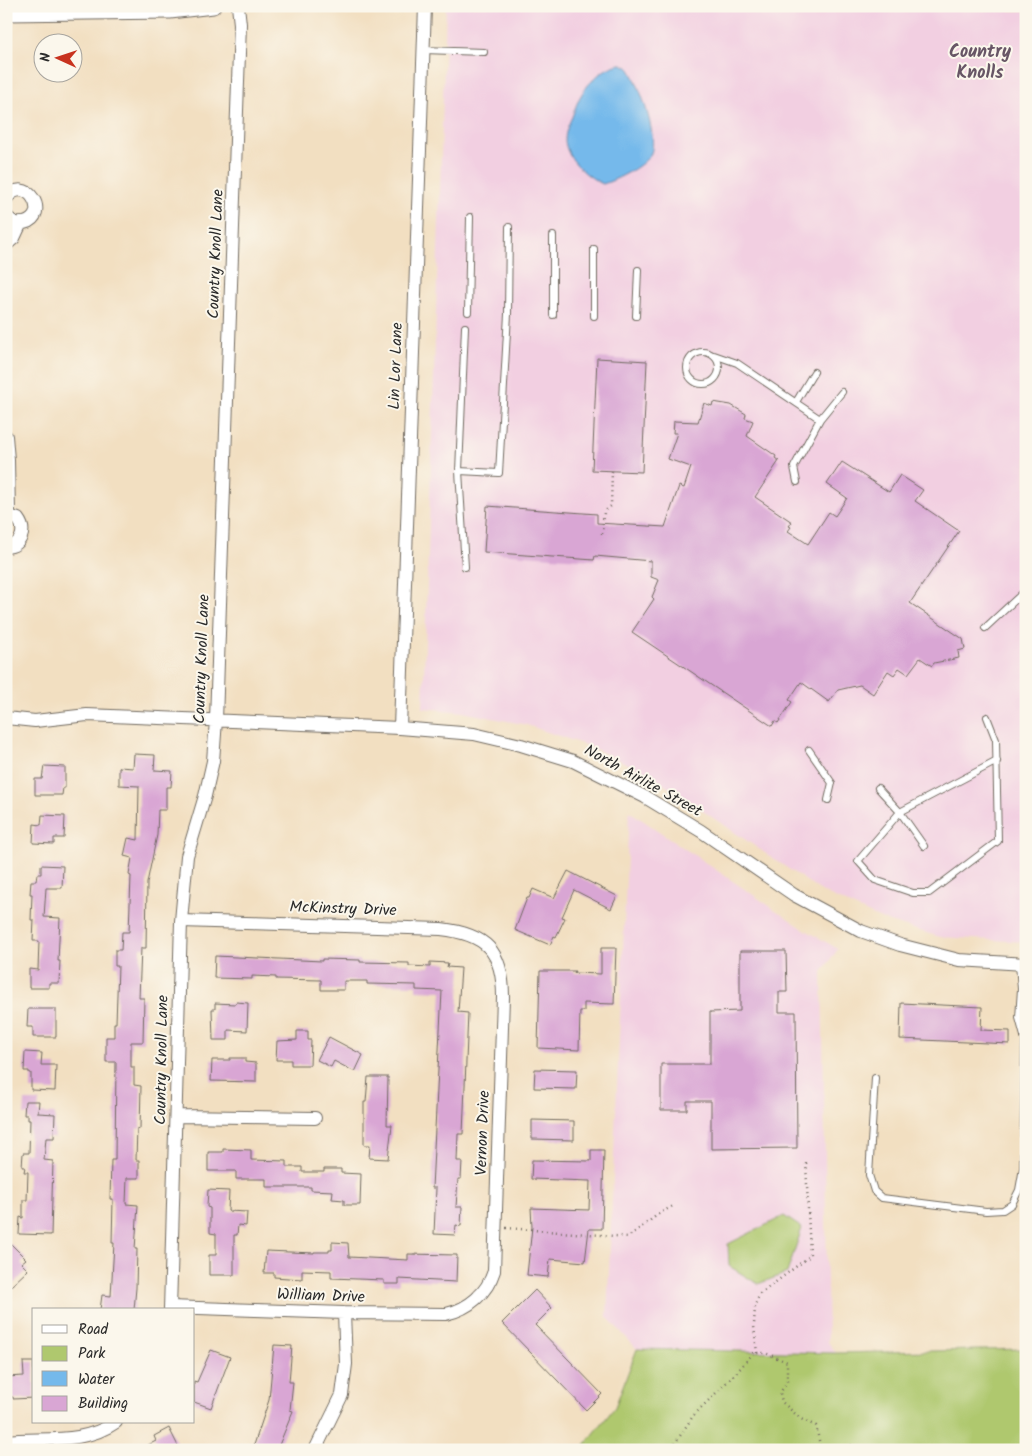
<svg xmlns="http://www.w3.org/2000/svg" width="1032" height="1456" font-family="Kalam,sans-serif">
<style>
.built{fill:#f2cfe1}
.green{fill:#afc86e;stroke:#6d7a4c}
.water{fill:#75b9eb;stroke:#50728b}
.building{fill:#d9a6d4}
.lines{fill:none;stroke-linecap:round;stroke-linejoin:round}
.service-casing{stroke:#716a60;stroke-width:8}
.minor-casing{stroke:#716a60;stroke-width:14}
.tertiary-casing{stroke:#716a60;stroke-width:17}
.path{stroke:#716a60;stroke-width:2.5;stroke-dasharray:1 4;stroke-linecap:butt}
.service{stroke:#fff;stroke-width:6}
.minor{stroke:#fff;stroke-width:12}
.tertiary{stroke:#fff;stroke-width:15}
.labels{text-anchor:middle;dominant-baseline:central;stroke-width:4;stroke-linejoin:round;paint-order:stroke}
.street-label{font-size:16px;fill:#2b2b2b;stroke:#fbf7ec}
.neighbourhood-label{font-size:18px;font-weight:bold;fill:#685666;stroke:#fbf7ec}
</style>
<rect width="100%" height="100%" fill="#fbf7ec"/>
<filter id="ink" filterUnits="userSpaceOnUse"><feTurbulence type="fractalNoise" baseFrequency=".02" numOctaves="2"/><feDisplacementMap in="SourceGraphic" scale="10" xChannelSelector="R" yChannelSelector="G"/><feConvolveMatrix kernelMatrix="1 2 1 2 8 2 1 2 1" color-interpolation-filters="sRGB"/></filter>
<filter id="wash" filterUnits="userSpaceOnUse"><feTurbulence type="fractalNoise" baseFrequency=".0096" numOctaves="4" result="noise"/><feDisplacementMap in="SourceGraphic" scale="20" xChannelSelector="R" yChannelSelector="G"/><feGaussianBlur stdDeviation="1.12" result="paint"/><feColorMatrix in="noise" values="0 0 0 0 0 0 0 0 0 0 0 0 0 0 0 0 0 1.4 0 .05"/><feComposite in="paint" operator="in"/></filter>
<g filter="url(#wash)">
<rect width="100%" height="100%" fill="#f2dfc1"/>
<path class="built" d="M446 6H847L1026 11V942L940 937 883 920 824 893 647 773 591 747 527 725 463 712 423 708Z
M629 811 802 928 838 949 822 972 828 1342 836 1353 637 1349 607 1317Z"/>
<path class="green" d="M784 1216 802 1228 787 1273 758 1284 729 1266 728 1244Z
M637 1349 836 1353 1026 1349V1450H581L615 1407Z"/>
<path class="water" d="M622 64C626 66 629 67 631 71 640 87 658 136 651 153 645 166 616 180 603 184 589 178 570 162 566 146 563 137 568 125 572 117 575 109 578 99 583 92 592 79 607 65 622 64Z"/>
<g id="blocks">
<path class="building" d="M597 358 647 361 642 472 592 470Z
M713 402 731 405 746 414 745 418 753 421 747 436 776 456 775 458 779 461 755 497 792 522 789 526 791 527 788 531 808 544 829 512 835 516 847 498 827 484 842 462 889 492 900 475 923 490 915 501 959 531 910 603 963 639 965 649 958 651 959 658 934 663 932 666 920 658 908 674 899 668 894 675 888 671 873 694 860 685 838 690 829 702 801 682 789 700 792 702 778 723 775 721 772 726 632 632 654 599 652 597 659 580 651 577V561L595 556 594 560 484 552 487 506 597 514V523L665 527 679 486 684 488 691 467 668 459 677 433H673L674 421 698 422 704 403 712 406Z
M134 754 155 755 154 770 172 771 171 787H166V810H158L157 835 147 883 146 948H141L139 998H144L143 1042H131V1067H134V1085L141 1086 140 1129 137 1128 136 1160H139V1178H127L126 1204 138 1205 135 1249H137L136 1288 134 1310H100L102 1295 111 1296 114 1243H112L113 1199H110L111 1160H115L116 1062H106V1037H114V1023H116L118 966H115V950H121L122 932H129L131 876 129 875 132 858 124 856 128 838 138 840 139 786 119 785V767L133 768Z
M44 766 65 767V788H63L62 795H35V779H42Z
M42 815 65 816 64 838H54V844L33 843 34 824 41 825Z
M41 865 63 866 62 888H46L44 917 60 918 58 961H60L59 983H49V988H29V969L38 970 39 941H33L34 920H31L32 894H30L31 881H36L37 874H41Z
M568 871 617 896 611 909 574 890 562 917 565 918 556 937 554 936 550 945 515 930 527 898H529L533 889 554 898Z
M601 948H616L614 1004 584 1003V1011H580L579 1050 538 1048 540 971H575L574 973 601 974Z
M740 951H786L787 992H779V1012H796L797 1148 711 1149V1101H687V1110H661V1064H710V1012L740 1011Z
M215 956 322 961V959L360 960V962L409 963V966L430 967V962L448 963 447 967 461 968 458 1012 468 1013 463 1134H458L457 1161H462L461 1179H458L456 1207H462L461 1226 456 1225 455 1235 434 1234 436 1188H432L442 991 416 990V985L367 984V981H344V990H321V980L276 979V977L252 976V979L214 978Z
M236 1002 248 1003 247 1031 228 1030V1040H213L212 1009H215V1003L235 1004Z
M901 1003 982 1007 981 1030 1010 1031V1044L900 1039Z
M28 1009H56V1037H33V1027H27Z
M297 1031H308V1040H311L310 1065H291V1060H276L277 1041 297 1040Z
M329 1037 363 1055 355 1072 334 1061 331 1067 317 1060Z
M25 1052 42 1053 41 1065H56L55 1091 31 1090V1073H29V1071H24Z
M230 1058H245V1062L256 1063V1082L211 1081 212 1060H230Z
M535 1069 577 1070 576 1089 534 1088Z
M368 1077H388L387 1125H392L388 1159 369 1158 370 1145H364V1102H366Z
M25 1101H39L38 1113 55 1114 54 1138H46L44 1160 53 1161 51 1235 19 1234 20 1217 23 1218V1200H27L28 1172H24L25 1167H22L23 1153H29L30 1120H28V1115H24Z
M532 1120 574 1121V1140L532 1139Z
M223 1149 251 1150V1160L287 1161V1167H302V1172H324V1169H341V1173L361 1174 360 1205H344V1200L332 1199 333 1191 311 1190V1187H266V1179H236V1171H208V1152H223Z
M591 1150H604L602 1229H589L585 1262 550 1259 548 1277 527 1275 532 1227 531 1208 589 1210 590 1181 531 1179 532 1160 591 1161Z
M208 1190 229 1191 228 1211 247 1212 246 1226 238 1225 237 1235H234V1275H209V1255H216V1234L210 1233V1208L207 1207Z
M332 1242 348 1243 349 1257 408 1260V1254L457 1255 456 1282 399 1279V1284H384V1280L331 1278V1271L302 1270V1279L274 1277V1273H264L266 1251 314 1253V1252H329V1250H332Z
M11 1244 26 1259 21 1263 28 1270 11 1286 6 1281V1249Z
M535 1290 552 1308 535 1325 602 1394 586 1410 502 1323Z
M274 1345 292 1346 289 1382H293L290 1410 293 1411 277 1450H259L253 1448 269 1400Z
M211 1350 230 1357 211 1408 194 1402V1381L197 1382Z
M23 1362H34V1398L13 1399V1397H6V1377L24 1376Z
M169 1428 180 1450H138L156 1441 154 1436Z"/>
</g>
</g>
<g filter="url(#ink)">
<use href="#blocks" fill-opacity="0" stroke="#716a60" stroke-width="1"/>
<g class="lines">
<g class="service-casing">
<path id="service" d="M423 50 484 52
M553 236V315
M468 312 470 217
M594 316V249
M636 316 638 270
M687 368a16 16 0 1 1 32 0a16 16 0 1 1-32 0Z
M714 355 737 363 820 419 842 392
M796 402 814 372
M459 471 499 473 508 314 509 227
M797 482 794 467 820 419
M465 567 459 471 465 327
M985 628 1026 590
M809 750 832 783 828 800
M878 788 900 812 858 861 875 880 913 893H929L998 841 996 740 987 717
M924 846 900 812 997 761
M875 1078 869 1175 874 1191 882 1198 986 1211 1003 1210 1012 1204 1019 1190 1023 1168 1025 1040 1019 1018 1021 989 1019 964"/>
</g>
<g class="minor-casing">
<path id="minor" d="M6 199C26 172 52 216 24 223 16 225 11 221 6 216
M6 245 14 238 21 223
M6 436 8 460 9 515
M6 515 18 519C27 531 21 546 6 547
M6 718 35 721 87 715 400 728 474 734 521 745 573 761 645 797 701 831 794 895 861 931 900 945 959 960 1026 964
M400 728 425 6
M177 1116 315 1118
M170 1307 344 1313 446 1314C469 1309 487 1293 494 1271L503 997C503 951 486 934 441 929L181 921
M170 1310 181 921 187 856 205 796 213 761 216 720 240 24 238 6
M6 1441C44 1437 83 1445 116 1422
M315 1450 342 1395 346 1364 344 1313"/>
</g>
<g class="tertiary-casing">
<path id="tertiary" d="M6 13 170 11 213 6"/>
</g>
<path class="path" d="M602 534 604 512 611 506 612 471
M506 1228 628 1237 660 1213 673 1206
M757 1353 754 1326 755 1305 760 1294 810 1256 806 1162
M661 1450 674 1445 693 1416 738 1371 753 1353H765L787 1362V1382L780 1393 782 1402 801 1419 816 1426 821 1450
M842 1450 850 1445 857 1447 859 1450"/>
<use href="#service" class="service"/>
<use href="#minor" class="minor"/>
<use href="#tertiary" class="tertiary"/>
</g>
</g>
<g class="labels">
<g class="street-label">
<text transform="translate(216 254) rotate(-88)">Country Knoll Lane</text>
<text transform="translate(396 366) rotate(-88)">Lin Lor Lane</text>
<text transform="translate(202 659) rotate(-88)">Country Knoll Lane</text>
<text transform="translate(643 781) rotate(29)">North Airlite Street</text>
<text transform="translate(343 909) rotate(2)">McKinstry Drive</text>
<text transform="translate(162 1060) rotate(-89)">Country Knoll Lane</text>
<text transform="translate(483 1133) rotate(-88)">Vernon Drive</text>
<text transform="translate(321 1296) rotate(2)">William Drive</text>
</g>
<g class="neighbourhood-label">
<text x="980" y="52">Country<tspan x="980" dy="21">Knolls</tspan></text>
</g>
</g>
<rect width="1032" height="1456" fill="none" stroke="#fbf7ec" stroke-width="25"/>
<rect x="32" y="1308" width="162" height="115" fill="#fbf7ec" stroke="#a8a59f"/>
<rect x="42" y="1325" width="25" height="8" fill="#ffffff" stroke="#a8a59f"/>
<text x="78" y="1334" font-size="15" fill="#2b2b2b">Road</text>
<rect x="42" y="1346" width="25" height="15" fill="#afc86e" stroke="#a8a59f"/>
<text x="78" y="1358" font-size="15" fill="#2b2b2b">Park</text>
<rect x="42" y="1371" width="25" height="15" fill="#75b9eb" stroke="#a8a59f"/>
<text x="78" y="1384" font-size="15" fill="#2b2b2b">Water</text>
<rect x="42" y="1396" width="25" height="15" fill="#d9a6d4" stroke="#a8a59f"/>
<text x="78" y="1408" font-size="15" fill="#2b2b2b">Building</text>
<g transform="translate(58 58) rotate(273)"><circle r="24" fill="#fbf7ec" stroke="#a8a59f"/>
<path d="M0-4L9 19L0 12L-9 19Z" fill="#c8321e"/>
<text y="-8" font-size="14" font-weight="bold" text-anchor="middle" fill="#2b2b2b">N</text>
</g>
</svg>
